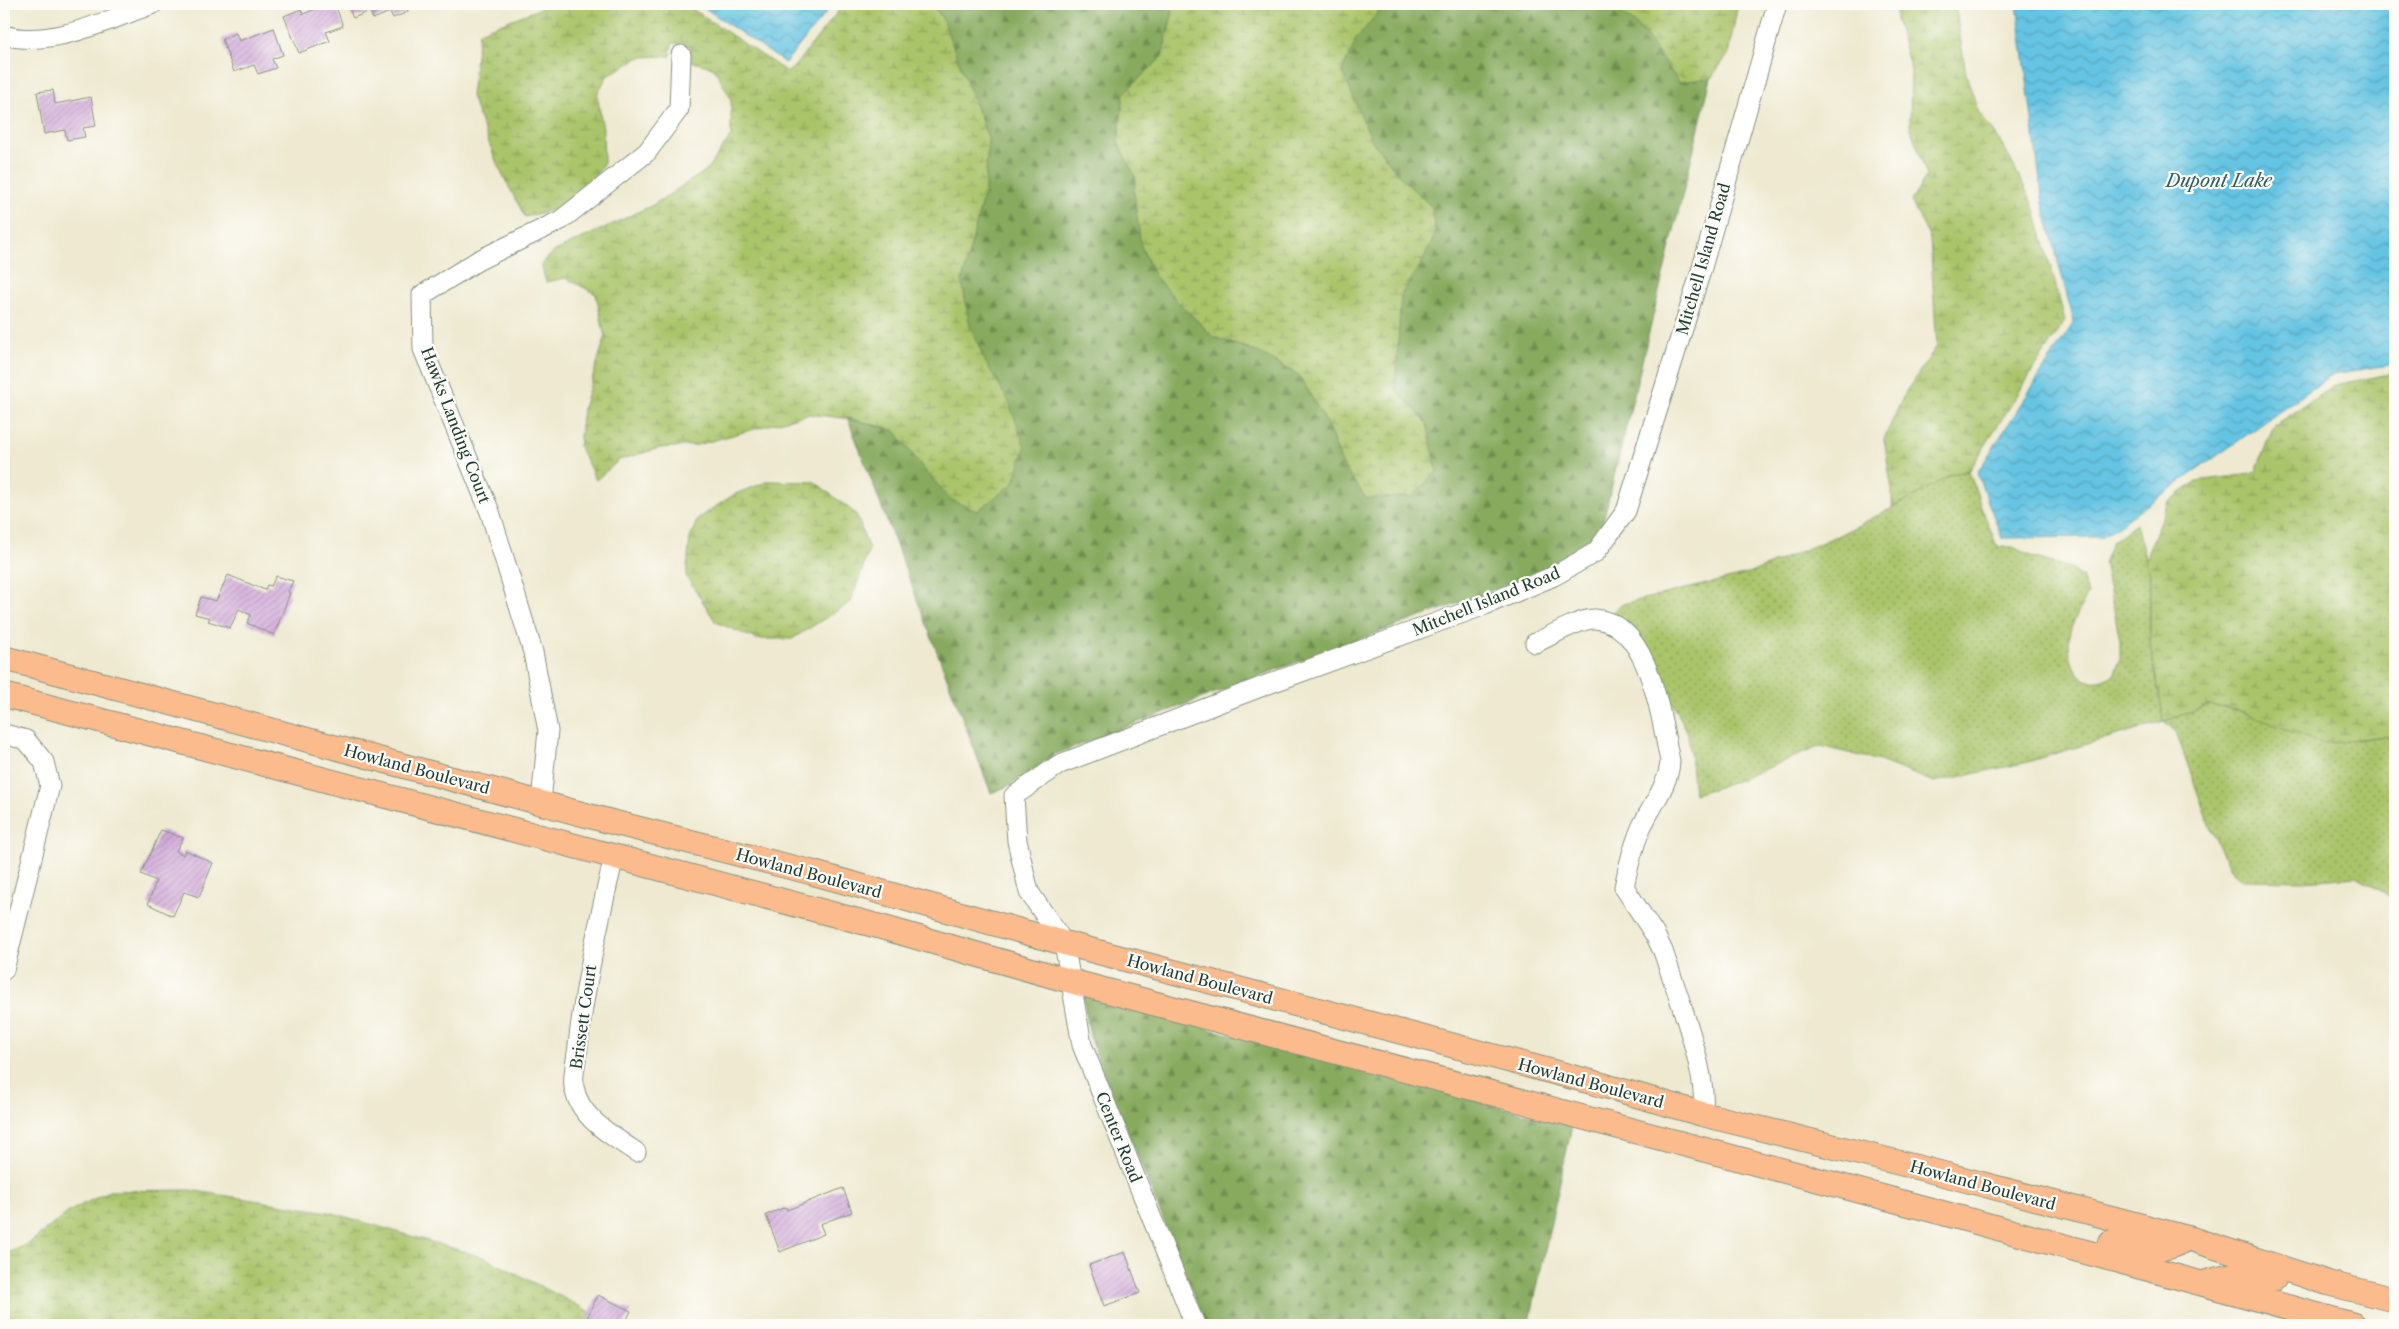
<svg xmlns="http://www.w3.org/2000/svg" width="2399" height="1329" font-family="'Libre Caslon Text',serif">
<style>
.grass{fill:url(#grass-dots);stroke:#64804f}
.forest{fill:url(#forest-firs);stroke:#537449}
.wetland{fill:url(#wetland-marsh);stroke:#64804f}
.water{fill:url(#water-waves);stroke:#42808c}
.building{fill:url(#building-hatch)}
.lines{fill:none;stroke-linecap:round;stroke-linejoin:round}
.minor-casing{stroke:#869382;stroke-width:21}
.major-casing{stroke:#869382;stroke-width:26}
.minor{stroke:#fff;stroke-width:19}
.major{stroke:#fbbb8c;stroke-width:24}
.labels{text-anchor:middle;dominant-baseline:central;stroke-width:4.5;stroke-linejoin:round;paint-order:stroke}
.street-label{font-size:16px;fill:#1f3d34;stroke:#fdfcf7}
.water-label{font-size:18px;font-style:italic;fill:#305f60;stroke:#fdfcf7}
</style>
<defs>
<pattern id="grass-dots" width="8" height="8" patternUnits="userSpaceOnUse" patternTransform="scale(1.25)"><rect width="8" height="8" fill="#aac46a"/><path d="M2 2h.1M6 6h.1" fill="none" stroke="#8aa058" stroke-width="1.8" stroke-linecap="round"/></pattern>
<pattern id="forest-firs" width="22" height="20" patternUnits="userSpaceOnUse" patternTransform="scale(1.25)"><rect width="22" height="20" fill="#87aa5e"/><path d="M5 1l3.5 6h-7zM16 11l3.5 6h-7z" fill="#6e8c4e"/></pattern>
<pattern id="wetland-marsh" width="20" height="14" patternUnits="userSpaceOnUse" patternTransform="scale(1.25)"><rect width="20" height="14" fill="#aac46a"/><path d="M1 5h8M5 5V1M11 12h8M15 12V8" fill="none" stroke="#8aa058"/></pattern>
<pattern id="water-waves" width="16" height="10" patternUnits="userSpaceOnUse" patternTransform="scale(1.25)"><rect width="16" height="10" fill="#65c4e3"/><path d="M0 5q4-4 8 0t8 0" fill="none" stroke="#53a0b9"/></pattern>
<pattern id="building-hatch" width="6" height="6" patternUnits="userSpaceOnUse" patternTransform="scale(1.25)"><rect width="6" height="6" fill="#d3aadb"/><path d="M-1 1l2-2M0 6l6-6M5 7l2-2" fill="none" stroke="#ab8cb2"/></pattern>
</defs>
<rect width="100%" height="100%" fill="#fdfcf7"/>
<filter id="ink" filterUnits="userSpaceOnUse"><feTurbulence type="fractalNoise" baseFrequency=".02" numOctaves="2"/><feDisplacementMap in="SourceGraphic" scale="10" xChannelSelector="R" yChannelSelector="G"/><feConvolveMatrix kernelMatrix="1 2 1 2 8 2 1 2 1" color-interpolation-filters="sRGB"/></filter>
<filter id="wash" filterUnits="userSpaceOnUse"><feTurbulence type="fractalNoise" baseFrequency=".0096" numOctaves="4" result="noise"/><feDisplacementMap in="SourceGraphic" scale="20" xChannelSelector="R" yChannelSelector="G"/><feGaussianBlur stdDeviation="1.12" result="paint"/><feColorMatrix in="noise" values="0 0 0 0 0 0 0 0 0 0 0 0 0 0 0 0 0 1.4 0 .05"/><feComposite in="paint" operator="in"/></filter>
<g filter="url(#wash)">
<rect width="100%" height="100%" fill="#eee9d0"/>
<path class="grass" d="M1969 471 1981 506 1996 544 2000 547H2013L2033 557 2070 568 2082 577 2088 593C2083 605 2075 616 2071 628 2065 647 2072 686 2099 681 2104 680 2109 677 2114 675L2120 660V640L2104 563 2113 541 2136 524 2150 575V644L2164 721 2210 705 2237 710 2276 724 2358 740 2385 736 2395 741V900L2357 877 2302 881 2242 880 2230 869 2211 830 2176 732 2164 721 2024 763 1934 782 1880 761 1821 746 1729 784 1694 794 1688 733 1639 635 1613 611 1623 604 1748 574 1839 535 1908 500 1951 474Z"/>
<path class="forest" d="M932 4H1168L1173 10 1162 57 1124 93 1118 142 1137 178 1134 192 1155 276 1176 300 1214 337 1258 352 1299 375 1327 424 1343 466 1427 423 1395 389 1401 295 1420 266 1432 207 1403 180 1372 141 1342 71 1356 38 1385 4H1611L1641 29 1679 82 1711 78 1602 526 1589 544 1550 566 1481 595 1262 675 1056 754 1011 785 991 793 848 419 894 430 926 472 986 363 969 322 962 281 985 189 988 138 942 18Z
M1083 995 1572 1126 1529 1325H1206L1091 1042Z"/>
<path class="wetland" d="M552 4H685L787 72 792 69 844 4H932L942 18 988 138 985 189 962 281 969 322 986 363 1009 402 1025 447 1014 483 977 511 952 500 926 472 894 430 853 419 808 414 697 445 660 448 619 460 596 480 579 446 583 408 605 338 596 294 566 278 546 282 541 264 555 251 653 205 707 170 731 136V99L714 68 691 61V46L672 43 671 56 640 57 607 76 597 95 603 129 604 163 590 184 572 198 552 210 525 217 498 166 471 96 479 32Z
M1168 4H1385L1357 38 1342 71 1372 141 1403 180 1432 207 1435 235 1420 266 1401 295 1395 389 1427 423 1437 471 1412 497 1366 498 1343 466 1327 424 1299 375 1258 352 1214 337 1176 300 1155 276 1141 246 1134 192 1136 178 1118 142 1124 93 1162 57 1173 11Z
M1611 4H1738L1728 55 1711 78 1679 82 1641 29Z
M1896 4H1955L1966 74 1978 111 2004 147 2034 206 2065 320 1969 471 1951 474 1908 500 1892 507V491L1884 439 1905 393 1937 346 1930 239 1911 201 1927 176 1910 126 1911 70 1896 19Z
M2395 373V741L2385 736 2321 743 2237 710 2210 705 2164 721 2150 644V575L2145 560 2168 502 2197 481 2251 474 2256 471 2273 427 2334 385Z
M769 481 815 482 856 514 869 549 851 602 792 639H756L716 622 686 576 690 538 698 518 735 494Z
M189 1190 329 1212 486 1258 608 1321 610 1325H4V1255L28 1244 70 1211 109 1191Z"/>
<path class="water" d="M699 4H833L785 63Z
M2017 4H2395V364L2333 374 2102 537 2002 538 1977 473 2074 322 2043 204Z"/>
<g id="blocks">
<path class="building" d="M328 4H335L343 26 326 32 330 41 299 53 284 16 301 9 303 14Z
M347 4H405L408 12 393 18 390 12 373 19 370 11 353 18Z
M274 28 283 55 272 59 276 68 258 74 254 65 234 72 222 39 236 33 239 41Z
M53 90 55 104 91 97 96 126 83 128 85 137 67 140 65 130 44 134 37 92Z
M228 575 265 590 267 585 271 586 276 576 293 581 288 592 290 593 274 635 247 623 251 615 239 609 230 628 208 621 210 618 195 614 201 597 216 601Z
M161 830 183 838 176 851 183 855 185 850 213 863 199 897 184 892 173 916 148 904 156 881 141 874Z
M843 1188 852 1212 820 1224 824 1234 780 1252 766 1215 786 1207 787 1210Z
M1125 1252 1140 1293 1104 1306 1089 1265Z
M598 1295 631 1311 624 1325H602L587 1318Z"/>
</g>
</g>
<g filter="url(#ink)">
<use href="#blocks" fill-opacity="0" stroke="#869382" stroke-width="1"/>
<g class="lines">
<g class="minor-casing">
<path id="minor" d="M4 35C50 49 110 19 153 4
M1535 643C1549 637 1580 618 1595 619 1650 622 1661 720 1670 761 1669 785 1651 806 1641 828 1633 847 1628 867 1624 887L1655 935 1663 951C1675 988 1711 1079 1702 1114
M4 734 26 740 44 762 50 786 4 970
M541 802 548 731 533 652 490 512 423 349 422 295 479 260 561 220 647 152 679 109 681 55
M614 857C599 919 585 982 578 1045 577 1058 572 1075 574 1087 579 1118 613 1136 636 1152
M1195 1325 1082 1045 1064 943 1029 892 1017 841 1014 796 1060 764 1266 685 1485 605 1554 576 1596 552 1626 511 1701 271 1777 4"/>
</g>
<g class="major-casing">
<path id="major" d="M4 658 608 821 810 872 1064 943 1595 1083 1702 1114 1928 1170 2188 1238 2328 1283 2395 1300
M4 695 881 927 1070 981 1939 1212 2354 1325
M2111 1242C2142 1250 2158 1256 2188 1238
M2203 1283C2228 1276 2248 1271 2274 1279"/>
</g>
<use href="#minor" class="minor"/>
<use href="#major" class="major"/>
</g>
</g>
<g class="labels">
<g class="street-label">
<text transform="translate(1703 259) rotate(-74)">Mitchell Island Road</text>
<text transform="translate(456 425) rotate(69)">Hawks Landing Court</text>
<text transform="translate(1486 601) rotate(-22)">Mitchell Island Road</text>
<text transform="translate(417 769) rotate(15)">Howland Boulevard</text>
<text transform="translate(809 873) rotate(15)">Howland Boulevard</text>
<text transform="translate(1200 979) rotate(15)">Howland Boulevard</text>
<text transform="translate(583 1017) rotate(-82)">Brissett Court</text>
<text transform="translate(1591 1083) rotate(15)">Howland Boulevard</text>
<text transform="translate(1119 1137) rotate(68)">Center Road</text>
<text transform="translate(1983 1185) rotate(15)">Howland Boulevard</text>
</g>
<g class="water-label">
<text x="2219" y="181">Dupont Lake</text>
</g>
</g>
<rect width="2399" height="1329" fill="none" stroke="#fdfcf7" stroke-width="20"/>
</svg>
